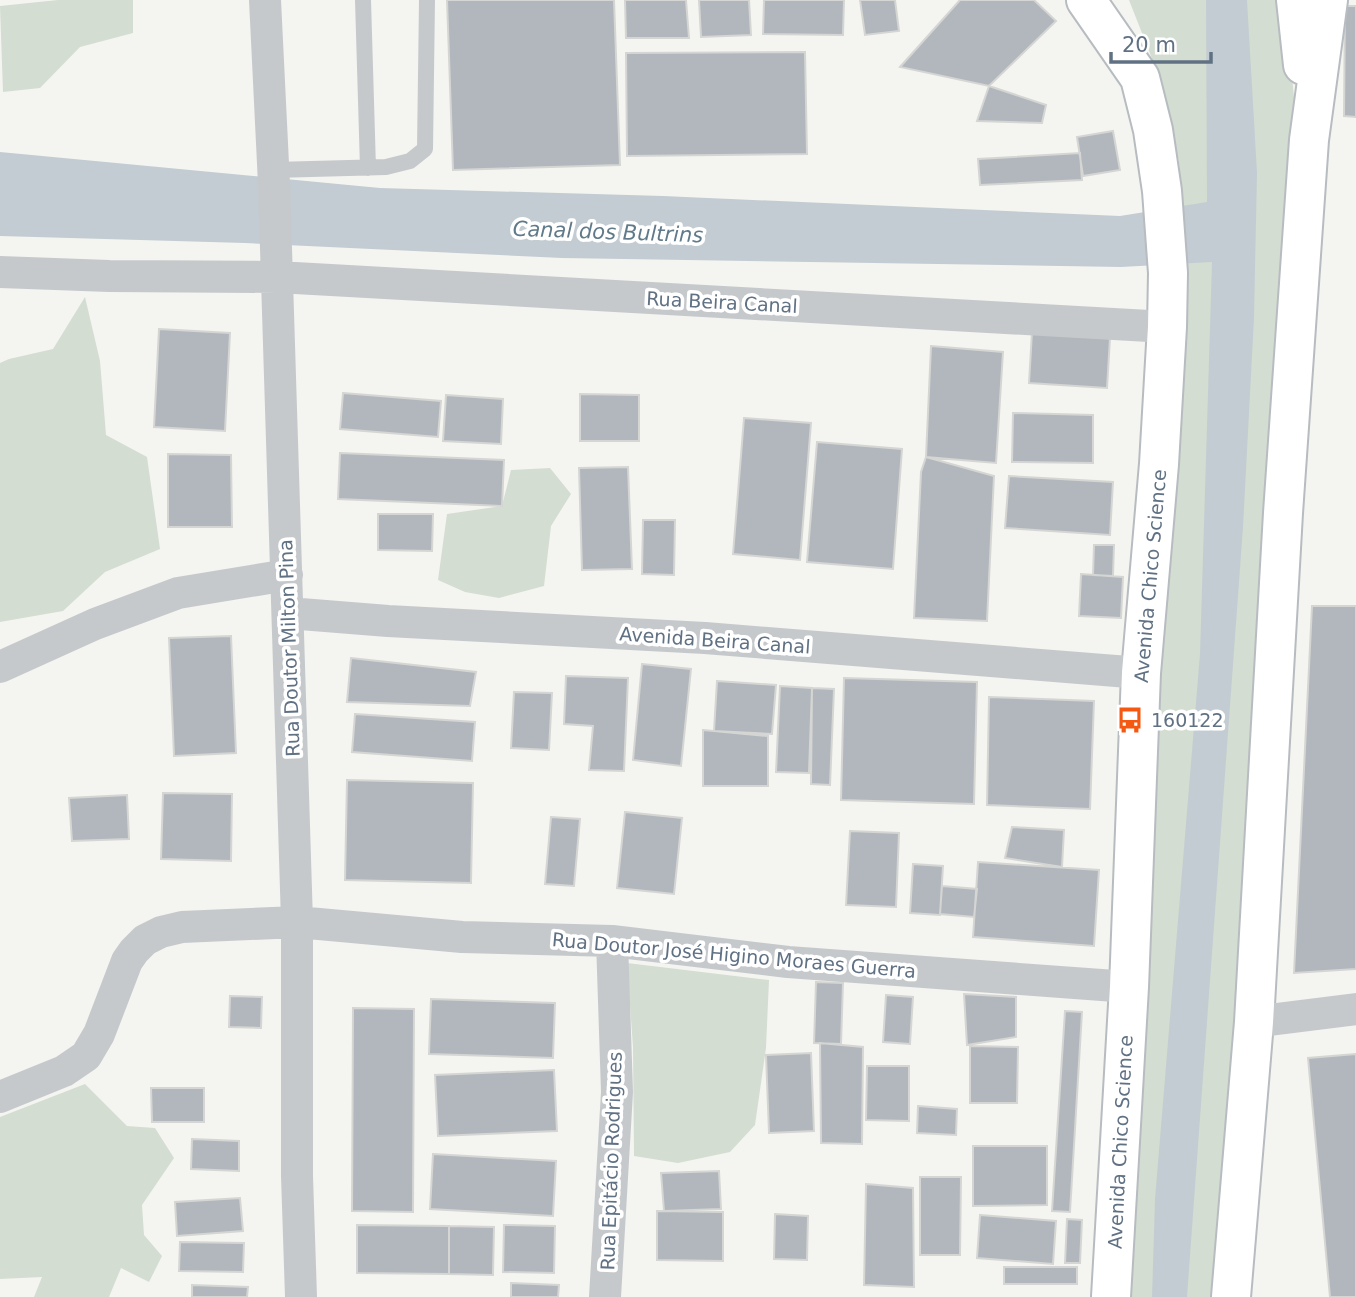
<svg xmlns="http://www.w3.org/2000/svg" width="1356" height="1297" font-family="'DejaVu Sans',sans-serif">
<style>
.green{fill:#d4ddd1}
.water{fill:#c3ccd2}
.building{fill:#b1b7bd;stroke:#d5d6d3;stroke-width:2}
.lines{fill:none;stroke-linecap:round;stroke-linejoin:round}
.secondary-casing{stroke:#b7bcc1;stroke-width:42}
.service{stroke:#c6c9cc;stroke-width:16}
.minor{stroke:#c6c9cc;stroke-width:32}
.secondary{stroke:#fff;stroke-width:38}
.labels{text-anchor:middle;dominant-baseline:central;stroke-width:7;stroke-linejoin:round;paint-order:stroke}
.street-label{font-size:19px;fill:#607184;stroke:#fff}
.poi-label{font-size:19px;fill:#607184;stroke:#fff;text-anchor:start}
.water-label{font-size:21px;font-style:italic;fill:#607a89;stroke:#fff}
</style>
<rect width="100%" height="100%" fill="#f4f5f0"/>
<path class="green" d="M58 0H133V33L80 47 40 88 3 92 0 6Z
M1129 0H1279L1290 55 1299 150 1220 1297H1125L1145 877 1183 247 1179 162 1158 74Z
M85 297 100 361 106 435 147 457 160 549 105 572 63 611 0 622V363L9 359 53 349Z
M550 468 571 494 551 526 544 586 499 598 465 592 438 580 447 514 502 506 511 470Z
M627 963 769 980 766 1048 755 1125 730 1152 678 1163 634 1156 633 1047Z
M85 1084 127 1126 155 1128 174 1158 142 1205 144 1235 162 1256 149 1282 121 1268 109 1297H34L42 1277 0 1279V1117Z"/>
<path class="water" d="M1206 0H1247L1257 173 1254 318 1243 527 1187 1297H1152L1155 1199 1200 654 1212 262 1121 267 562 258 245 243 0 236V152L380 188 663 196 1120 216 1207 202Z"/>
<path class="building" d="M447 0H614L620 165 453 170Z
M625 0H686L689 38H626Z
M699 0H749L751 35 701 37Z
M764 0H844L843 35 763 34Z
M860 0H895L899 31 865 35Z
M960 0H1034L1056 21 989 86 900 67Z
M1345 6H1356V117L1344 116Z
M805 52 807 154 627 156 626 53Z
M989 86 1046 105 1042 123 977 121Z
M1113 131 1120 170 1083 176 1077 137Z
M1080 153 1082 180 980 185 978 159Z
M159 329 230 333 225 431 154 427Z
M1032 332 1110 338 1107 388 1029 383Z
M931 346 1003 352 996 463 926 457Z
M343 393 441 401 438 437 340 429Z
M580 394 639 395V441H580Z
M446 395 503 399 501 444 443 441Z
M1013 413 1093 415V463L1012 462Z
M744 418 811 423 800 560 733 554Z
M817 442 902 449 893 569 807 562Z
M340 453 504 460 502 506 338 499Z
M168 454 231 455 232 527H168Z
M926 457 994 476 987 621 914 618 921 472Z
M628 467 632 569 582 570 579 468Z
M1009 476 1113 482 1110 535 1005 528Z
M378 514H433L432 551 378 550Z
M643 520H675L674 575 642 574Z
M1094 545H1114L1113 576 1093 575Z
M1081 574 1123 577 1121 618 1079 616Z
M1312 606H1356V969L1294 973Z
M231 636 236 753 174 756 169 638Z
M351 658 476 672 470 706 347 702Z
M642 664 691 669 681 766 633 760Z
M566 676 628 678 624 771 589 770 593 726 564 724Z
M844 678 977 682 974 804 841 800Z
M717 681 776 685 772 734 714 731Z
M780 686 812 688 809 773 776 772Z
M812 688 834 689 830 785 811 784Z
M514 692 552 693 549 750 511 748Z
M989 697 1094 701 1090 809 987 805Z
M355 714 475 722 472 761 352 752Z
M703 730 768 736V786H703Z
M347 780 473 783 471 883 345 880Z
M163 793 232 794 231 861 161 859Z
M127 795 129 839 72 841 69 798Z
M625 812 682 818 674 894 617 888Z
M551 817 580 819 574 886 545 884Z
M1012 827 1064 830 1062 867 1005 858Z
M850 831 899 833 896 907 846 905Z
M978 862 1099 870 1094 946 973 937Z
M913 864 943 866 940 915 910 913Z
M942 886 977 889 974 917 940 914Z
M816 982 843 983 841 1044 814 1043Z
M964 994 1016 997V1037L967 1045Z
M886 995 913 997 910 1044 883 1042Z
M230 996 262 997 261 1028 229 1027Z
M431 999 555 1003 553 1058 429 1054Z
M353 1008 414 1009 413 1212 352 1211Z
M1065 1011 1082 1012 1070 1212 1052 1211Z
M820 1043 863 1047 862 1144 821 1143Z
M970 1046 1018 1047 1017 1103H970Z
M811 1053 814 1131 769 1133 766 1055Z
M1356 1054V1297H1330L1308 1058Z
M867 1066H909V1121L866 1120Z
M554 1070 557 1131 438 1136 435 1075Z
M151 1088H204V1122H152Z
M918 1106 957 1109 956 1135 917 1133Z
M192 1139 239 1141V1171L191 1169Z
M973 1146H1047V1205L973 1206Z
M433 1154 556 1161 553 1216 430 1209Z
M719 1171 721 1209 664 1211 661 1173Z
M920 1177H961L960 1255H920Z
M866 1184 913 1188 914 1287 864 1285Z
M240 1198 243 1231 177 1236 175 1202Z
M657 1211 723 1212V1261L657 1260Z
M775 1214 808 1216 807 1260 774 1259Z
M980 1215 1056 1221 1053 1264 977 1258Z
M1067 1219 1082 1220 1080 1263H1065Z
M357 1225 449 1226V1274L357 1273Z
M504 1225 555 1226 554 1273 503 1272Z
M449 1226 494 1227 493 1275 449 1274Z
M180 1242 244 1243 243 1272 179 1271Z
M1004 1267H1077V1284H1004Z
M511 1283 559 1285 558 1297H511Z
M192 1285 248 1287 247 1297H192Z"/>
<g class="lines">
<g class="secondary-casing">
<path id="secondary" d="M1086 0 1140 78 1153 130 1162 191 1168 273 1167 327 1159 464 1141 673 1129 987 1111 1297
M1296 0 1303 65
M1231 1297 1254 1022 1283 513 1309 140 1328 0"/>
</g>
<path class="service" d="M363 0 368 168
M274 170 386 167 410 161 425 149 427 0"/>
<path class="minor" d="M265 0 274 184 297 922V1176L301 1297
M0 272 109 276 277 277 1167 327
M288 613 388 621 705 638 1141 673
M0 667 95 624 178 593 287 575
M1254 1022 1356 1009
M0 1097 64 1071 86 1056 99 1034 127 961 134 951 145 940 161 932 182 927 297 922 462 937 612 941 788 962 1129 987
M605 1297 617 1092 612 941"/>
<use href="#secondary" class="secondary"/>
</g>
<defs>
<g id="bus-bare" transform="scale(2.1)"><path d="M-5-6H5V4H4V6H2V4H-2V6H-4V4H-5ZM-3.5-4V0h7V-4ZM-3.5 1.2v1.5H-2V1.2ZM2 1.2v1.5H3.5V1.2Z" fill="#f55810" stroke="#fff" stroke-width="2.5" paint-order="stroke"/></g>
</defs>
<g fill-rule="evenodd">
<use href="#bus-bare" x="1130" y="720"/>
</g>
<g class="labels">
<g class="street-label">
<text transform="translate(722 302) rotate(3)">Rua Beira Canal</text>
<text transform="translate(1150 576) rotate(-85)">Avenida Chico Science</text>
<text transform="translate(715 640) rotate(4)">Avenida Beira Canal</text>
<text transform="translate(289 648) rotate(-92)">Rua Doutor Milton Pina</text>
<text transform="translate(734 955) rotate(5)">Rua Doutor José Higino Moraes Guerra</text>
<text transform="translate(1120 1142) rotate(-87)">Avenida Chico Science</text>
<text transform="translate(611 1161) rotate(-88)">Rua Epitácio Rodrigues</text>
</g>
<g class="poi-label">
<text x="1151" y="720">160122</text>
</g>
<g class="water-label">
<text transform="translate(608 232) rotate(2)">Canal dos Bultrins</text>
</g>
</g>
<path d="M1111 52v10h100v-10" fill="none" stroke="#607184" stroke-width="3.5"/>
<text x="1122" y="52" font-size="21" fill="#607184" stroke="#ffffff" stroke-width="5" paint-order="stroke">20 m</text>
</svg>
